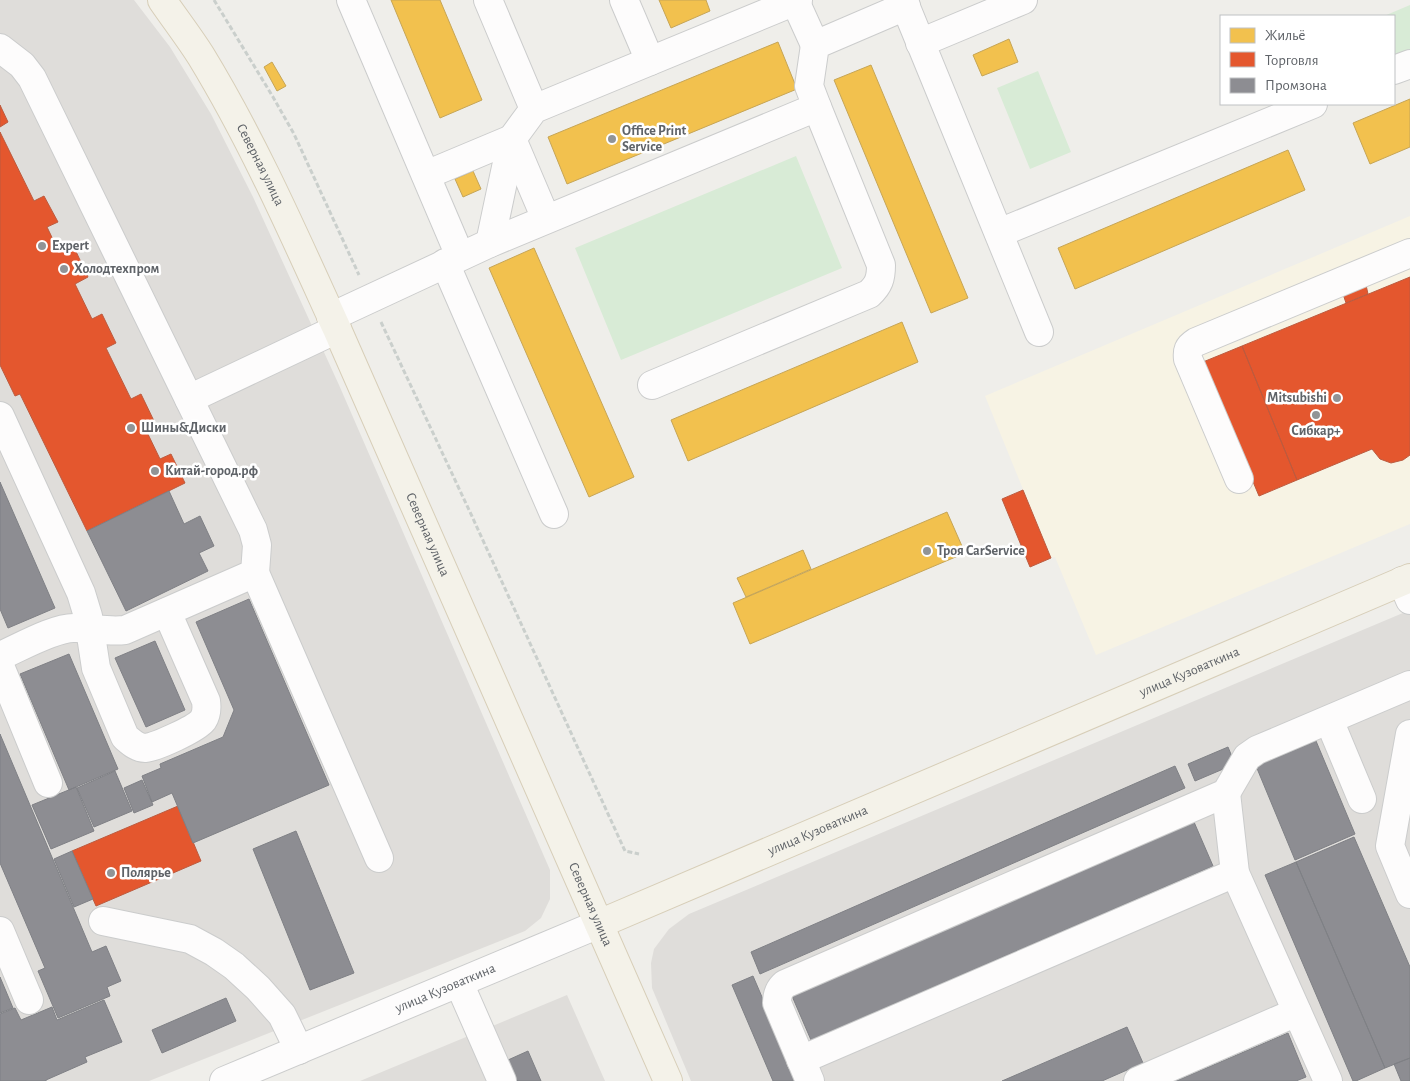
<svg xmlns="http://www.w3.org/2000/svg" width="1410" height="1081" font-family="'Alegreya Sans',sans-serif">
<style>
.commercial{fill:#f7f3e4}
.industrial{fill:#dfddda}
.green{fill:#d8ebd6}
.homes{fill:#f2c14e;stroke:#c6a556}
.shops{fill:#e4572e;stroke:#bc5b3f}
.industry{fill:#8d8d92;stroke:#7f8085}
.lines{fill:none;stroke-linecap:round;stroke-linejoin:round}
.minor-casing{stroke:#cbcccc;stroke-width:30}
.major-casing{stroke:#d7ceb8;stroke-width:30}
.path{stroke:#cacfcc;stroke-width:3;stroke-dasharray:5 2.5;stroke-linecap:butt}
.minor{stroke:#fdfcfc;stroke-width:28}
.major{stroke:#f4f2e9;stroke-width:28}
.poi-dot{fill:#919496;stroke:#fff;stroke-width:2}
.labels{text-anchor:middle;dominant-baseline:central;stroke-width:5;stroke-linejoin:round;paint-order:stroke}
.poi-label{font-size:14px;font-weight:bold;fill:#5f6368;stroke:#fff;text-anchor:start}
.street-label{font-size:14px;fill:#5f6368;stroke:#fff}
</style>
<rect width="100%" height="100%" fill="#efeeea"/>
<path class="commercial" d="M1410 216V524L1096 655 1055 557 1051 558 985 396Z"/>
<path class="industrial" d="M0 0H134L170 47 211 114 253 197 339 385 550 870V899L541 918 525 931 149 1081H0Z
M1410 610V1081H691L652 988 651 963 654 949 669 929 689 914Z
M567 995 605 1081H360Z"/>
<path class="green" d="M1410 5V49L1394 56V16H1384Z
M1038 71 1071 152 1030 169 997 88Z
M796 156 842 268 621 360 575 248Z"/>
<path class="homes" d="M391 0H440L482 100 440 118Z
M659 0H706L710 11 671 28Z
M1009 39 1018 62 982 76 973 55Z
M778 42 797 89 567 184 548 137Z
M272 62 286 86 277 91 264 67Z
M871 65 968 298 931 313 834 80Z
M1410 99V147L1370 164 1353 123Z
M1288 150 1305 190 1075 289 1058 248Z
M473 171 481 189 463 197 455 179Z
M534 248 634 477 589 497 489 268Z
M902 322 918 362 688 461 671 420Z
M947 512 965 553 750 644 733 603Z
M803 550 811 569 746 597 737 578Z"/>
<path class="shops" d="M0 105 8 122 0 127Z
M0 132 34 201 44 196 58 222 47 227 58 250 72 243 88 277 75 284 92 319 102 314 116 343 106 348 131 399 141 394 155 423 145 428 160 459 171 454 185 483 87 531 20 394 15 396 0 365Z
M1410 277V455L1403 460 1391 463 1380 459 1372 449 1297 480 1242 346Z
M1366 285 1368 294 1346 303 1343 294Z
M1242 346 1297 480 1259 496 1203 362Z
M1023 490 1051 558 1030 567 1002 499Z
M178 806 201 861 96 906 72 851Z"/>
<path class="industry" d="M0 482 55 608 8 628 0 609Z
M169 491 184 524 200 516 214 546 199 553 208 571 126 611 87 531Z
M249 599 329 785 193 843 172 793 152 802 142 776 161 768 160 764 223 737 234 710 196 622Z
M155 641 185 710 146 727 115 658Z
M69 654 118 769 69 790 20 674Z
M0 734 92 952 106 946 121 981 107 987 110 996 58 1018 38 971 45 968 0 863Z
M1316 741 1355 834 1295 860 1256 766Z
M1228 747 1235 764 1195 781 1188 764Z
M1175 766 1185 788 760 974 751 952Z
M115 771 132 811 94 827 77 788Z
M142 780 153 805 134 813 124 788Z
M76 787 94 831 51 849 32 805Z
M1194 822 1213 866 811 1040 792 996Z
M296 831 354 973 310 990 253 849Z
M1354 837 1410 967V1058L1385 1068 1296 862Z
M72 851 93 899 74 907 54 859Z
M1296 862 1385 1068 1356 1081H1353L1265 875Z
M753 976 798 1081H773L732 985Z
M0 977 13 1008 0 1013Z
M226 998 236 1021 162 1053 152 1030Z
M104 1000 122 1042 85 1057 87 1062 46 1080V1081H0V1014L15 1008 21 1020 52 1007 57 1020Z
M1127 1027 1143 1063 1102 1081H1002Z
M1288 1033 1306 1077 1296 1081H1176Z
M528 1051 541 1081H517L508 1060Z
M1410 1058V1081H1401L1394 1064Z"/>
<g class="lines">
<g class="minor-casing">
<g id="minor">
<path d="M351 0 460 256"/>
<path d="M488 0 534 109"/>
<path d="M624 0 650 61"/>
<path d="M903 0 1039 332"/>
<path d="M795 1 815 45"/>
<path d="M920 43 1023 0"/>
<path d="M0 48 22 65 32 78 253 530 257 545 255 573 125 630C108 632 92 628 75 628 55 627 19 648 0 656"/>
<path d="M1394 70 1410 64"/>
<path d="M426 175 512 139 546 219"/>
<path d="M999 233 1313 104"/>
<path d="M490 243 512 139 534 109 798 0"/>
<path d="M445 263 554 514"/>
<path d="M331 317 490 243 817 107 809 86 815 45 906 6"/>
<path d="M652 385 869 294C879 285 881 278 881 265L817 107"/>
<path d="M189 399 337 329"/>
<path d="M0 416 81 593 88 616 96 668 125 737C131 742 137 748 145 748 156 747 196 729 203 720 207 714 207 708 206 701L167 612"/>
<path d="M1239 479 1188 359C1187 351 1188 347 1196 342L1410 253"/>
<path d="M255 573 379 858"/>
<path d="M1402 581 1410 600"/>
<path d="M0 666 48 783"/>
<path d="M1329 720 1362 799"/>
<path d="M1410 734 1390 846 1410 894"/>
<path d="M1226 793 1235 873 1328 1081"/>
<path d="M103 921 190 939 214 952 234 966 258 988 282 1015 299 1050"/>
<path d="M0 931 29 1000"/>
<path d="M459 983 502 1081"/>
<path d="M801 1060 1235 873"/>
<path id="s1" d="M224 1081 599 924"/>
<path d="M810 1081 777 1003C777 994 779 989 785 984L1226 793 1247 757 1257 750 1410 685"/>
<path d="M1138 1081 1297 1012"/>
</g>
</g>
<g class="major-casing">
<g id="major">
<path id="s2" d="M162 0C175 19 189 37 201 56 254 143 295 237 337 329L668 1081"/>
<path id="s3" d="M599 924 1410 578"/>
</g>
</g>
<path class="path" d="M214 0 273 97 294 134 359 275
M381 322 470 512 625 851 639 854"/>
<use href="#minor" class="minor"/>
<use href="#major" class="major"/>
</g>
<g class="poi-dot">
<circle cx="612" cy="139" r="5"/>
<circle cx="42" cy="246" r="5"/>
<circle cx="64" cy="269" r="5"/>
<circle cx="1337" cy="398" r="5"/>
<circle cx="1316" cy="415" r="5"/>
<circle cx="131" cy="428" r="5"/>
<circle cx="155" cy="471" r="5"/>
<circle cx="927" cy="551" r="5"/>
<circle cx="111" cy="873" r="5"/>
</g>
<g class="labels">
<g class="poi-label">
<text x="622" y="131">Office Print<tspan x="622" dy="16">Service</tspan></text>
<text x="52" y="246">Expert</text>
<text x="74" y="269">Холодтехпром</text>
<text x="1327" y="398" text-anchor="end">Mitsubishi</text>
<text x="141" y="428">Шины&amp;Диски</text>
<text x="1316" y="431" text-anchor="middle">Сибкар+</text>
<text x="165" y="471">Китай-город.рф</text>
<text x="937" y="551">Троя CarService</text>
<text x="121" y="873">Полярье</text>
</g>
<g class="street-label">
<text stroke="none"><textPath href="#s2" startOffset="192">Северная улица</textPath></text>
<text stroke="none"><textPath href="#s2" startOffset="598">Северная улица</textPath></text>
<text stroke="none"><textPath href="#s3" startOffset="642">улица Кузоваткина</textPath></text>
<text stroke="none"><textPath href="#s3" startOffset="238">улица Кузоваткина</textPath></text>
<text stroke="none"><textPath href="#s2" startOffset="1002">Северная улица</textPath></text>
<text stroke="none"><textPath href="#s1" startOffset="240">улица Кузоваткина</textPath></text>
</g>
</g>
<rect x="1220" y="15" width="175" height="90" fill="#ffffff" stroke="#bfc1c3"/>
<rect x="1230" y="28" width="25" height="15" fill="#f2c14e" stroke="#bfc1c3"/>
<text x="1265" y="40" font-size="15" fill="#5f6368">Жильё</text>
<rect x="1230" y="52" width="25" height="15" fill="#e4572e" stroke="#bfc1c3"/>
<text x="1265" y="65" font-size="15" fill="#5f6368">Торговля</text>
<rect x="1230" y="78" width="25" height="15" fill="#8d8d92" stroke="#bfc1c3"/>
<text x="1265" y="90" font-size="15" fill="#5f6368">Промзона</text>
</svg>
